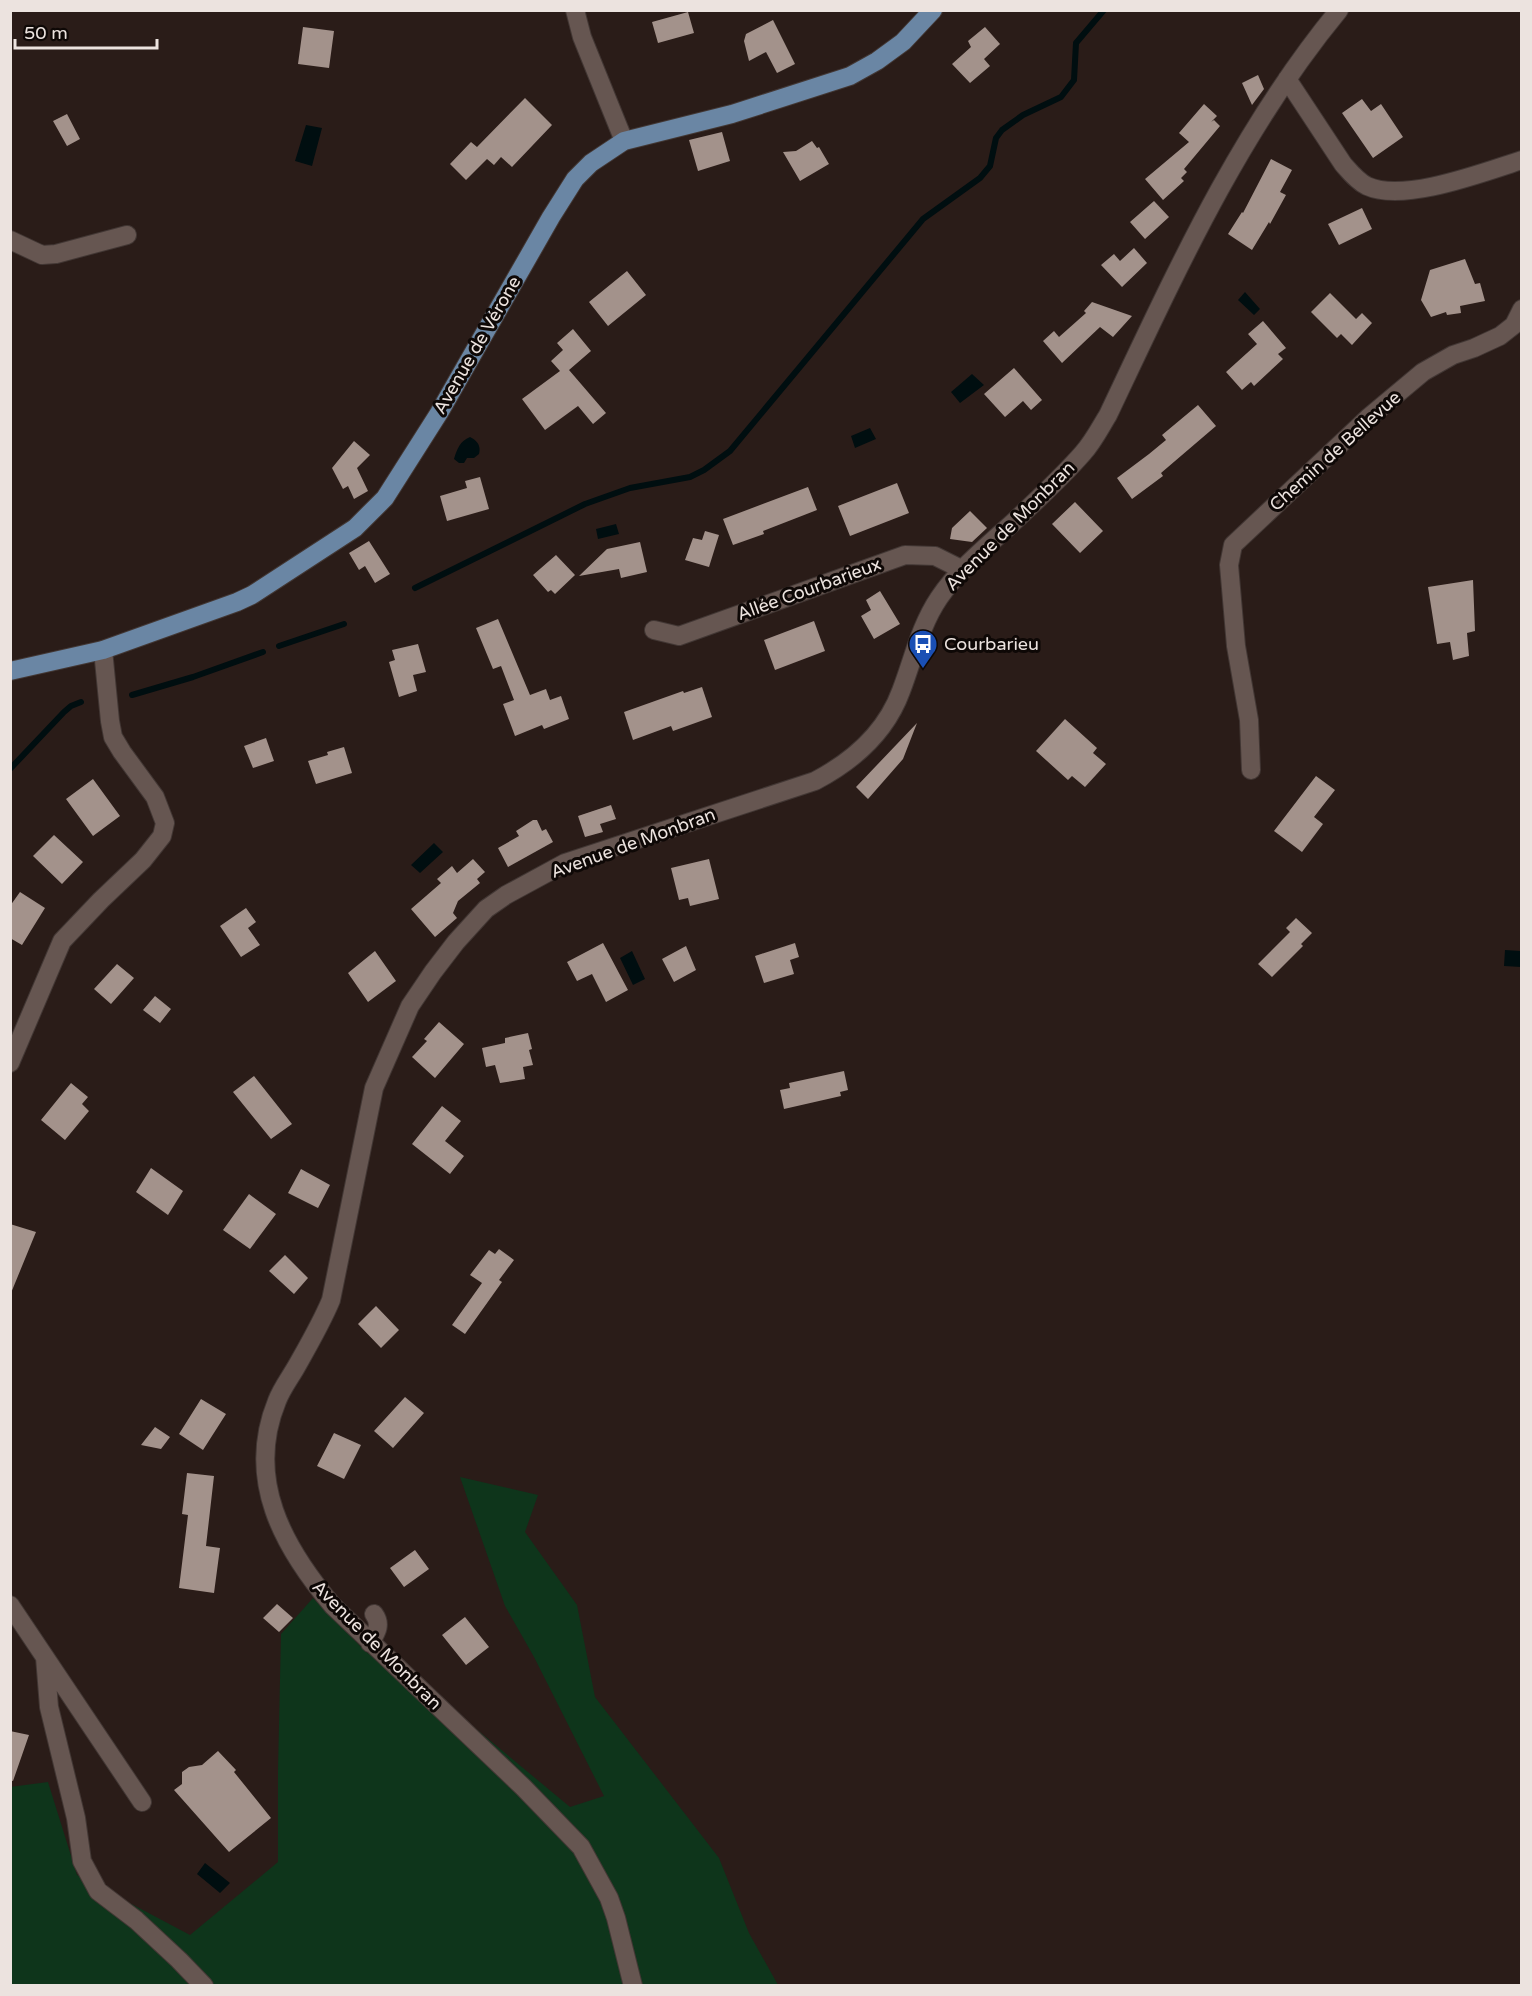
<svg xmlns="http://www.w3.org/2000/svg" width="1532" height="1996" font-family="'Varela Round',sans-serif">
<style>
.green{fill:#0e351b}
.water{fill:#000e10}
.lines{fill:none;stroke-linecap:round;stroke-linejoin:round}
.stream{stroke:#000e10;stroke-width:6}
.building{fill:#a3928b}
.minor-casing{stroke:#423734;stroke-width:20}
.major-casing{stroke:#423734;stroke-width:20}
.minor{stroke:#665651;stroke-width:18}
.major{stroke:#6a86a4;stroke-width:18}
.labels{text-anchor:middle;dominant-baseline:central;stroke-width:6;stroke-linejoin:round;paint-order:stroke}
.street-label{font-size:18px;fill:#ece3df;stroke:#0e0806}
.poi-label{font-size:18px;fill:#ece3df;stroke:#0e0806;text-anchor:start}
</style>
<rect width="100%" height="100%" fill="#2a1c18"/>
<path class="green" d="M460 1477 538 1495 525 1532 577 1605 595 1697 719 1858 749 1933 778 1985H11L10 1787 48 1782 77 1875 190 1935 278 1862V1770L281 1634 313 1598 365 1651 475 1728 570 1807 604 1796 534 1657 505 1606Z"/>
<path class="water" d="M306 125 322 128 312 166 295 161Z
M1245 292 1260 309 1254 315 1238 300Z
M972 374 984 385 960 403 951 392Z
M870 428 876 439 855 448 851 436Z
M470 437C478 441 481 446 479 454L474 458H467L464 463H459L454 459C457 449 460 441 470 437Z
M616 524 619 534 598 539 596 529Z
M434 843 443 852 420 873 411 865Z
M1505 950 1521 951V967L1504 966Z
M632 951 645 979 633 985 620 958Z
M205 1863 230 1883 220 1893 197 1874Z"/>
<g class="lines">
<path class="stream" d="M415 588 585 504 630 488 690 477 704 470 730 451 923 219 980 178 990 166 996 138 1002 130 1023 115 1061 97 1074 80 1076 43 1104 10
M279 646 344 624
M132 695 193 677 263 652
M10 769 64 712 71 706 81 702"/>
</g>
<path class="building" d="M688 12 694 33 658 43 652 22Z
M773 20 795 64 777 73 766 52 749 61 744 41 746 34Z
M303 27 334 31 329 68 298 64Z
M985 27 1000 44 984 59 990 66 970 83 952 64 971 47 968 41Z
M1258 75 1264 89 1252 105 1242 83Z
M525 98 552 125 512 167 501 157 494 165 487 159 466 180 450 164 471 142 477 147Z
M1362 99 1371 111 1381 104 1403 137 1373 158 1342 113Z
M1204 104 1217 116 1211 122 1214 120 1220 126 1184 169 1187 172 1181 178 1184 181 1163 200 1145 179 1189 142 1179 133Z
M67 114 80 139 67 146 53 121Z
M722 132 730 161 698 171 689 140Z
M812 141 817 148 819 147 829 164 800 181 783 152 796 151Z
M1271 159 1292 170 1280 192 1286 195 1270 224 1269 222 1252 250 1228 234 1242 212 1243 213Z
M1154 201 1169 217 1145 239 1130 222Z
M1362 208 1372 229 1339 245 1328 224Z
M1134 248 1147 263 1122 287 1101 265 1114 254 1120 261Z
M1465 259 1475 284 1480 283 1485 301 1460 306 1461 313 1447 315 1446 312 1431 317 1421 300 1430 270Z
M627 271 646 295 608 326 589 302Z
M1330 293 1356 319 1362 313 1372 323 1352 345 1341 334 1337 338 1311 312Z
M1092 302 1132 316 1113 337 1100 327 1062 363 1043 341 1054 331 1059 337 1086 313 1084 311Z
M1263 321 1286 348 1278 354 1283 359 1254 386 1251 382 1242 390 1226 372 1257 344 1248 334Z
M573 329 591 351 569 370 606 413 593 424 578 406 545 430 522 399 560 371 551 361 563 350 557 343Z
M1014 368 1042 400 1031 410 1023 401 1005 417 984 394Z
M1198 405 1216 426 1161 473 1163 476 1132 499 1117 478 1149 454 1166 440 1162 435Z
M354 441 370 455 357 468 368 491 354 499 348 486 343 489 332 468Z
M480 477 489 509 447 521 440 496 467 488 465 481Z
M897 483 909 513 850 536 838 506Z
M808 487 817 510 763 531 764 534 733 545 723 519Z
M1075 502 1103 531 1080 553 1052 524Z
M970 511 987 528 972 542 950 539 952 528Z
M705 531 719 535 709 567 685 560 693 538 702 540Z
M369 541 390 574 375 583 365 566 359 570 349 553Z
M640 542 647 572 621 578 619 569 579 576 607 549Z
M556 555 575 575 555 594 551 590 548 592 533 575Z
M1473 580 1475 631 1467 633 1469 656 1453 660 1450 642 1437 644 1428 587Z
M880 591 900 624 874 639 861 616 871 610 866 600Z
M498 619 530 695 546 689 550 700 561 696 569 719 544 729 542 725 515 736 503 704 514 700 501 666 493 669 476 628Z
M814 621 825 651 775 670 764 640Z
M418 644 426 672 413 675 417 691 399 697 389 662 395 660 392 650Z
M702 687 712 717 673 731 671 726 633 740 624 712 683 691 684 693Z
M1065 719 1097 748 1093 753 1106 764 1085 787 1072 776 1068 780 1036 751Z
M917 723 903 759 868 799 856 787Z
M266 738 274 761 253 768 244 746Z
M344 747 352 773 316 784 308 761 328 755 327 752Z
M1316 776 1335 790 1314 817 1323 824 1302 852 1274 831Z
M93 779 120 816 93 836 66 799Z
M611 805 616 819 600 824 603 832 585 837 578 816Z
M533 820H537L542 831 546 829 553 842 508 867 498 848 519 836 516 831Z
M54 835 83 862 62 884 33 856Z
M473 859 485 872 477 879 480 883 458 901 453 913 457 918 435 937 411 909 441 883 437 879 452 866 457 873Z
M709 859 719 899 690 906 688 898 679 900 671 868Z
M20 892 45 908 22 945 10 938V906Z
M246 908 256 922 248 928 260 945 241 957 220 926Z
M1296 918 1312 933 1301 944 1303 946 1272 977 1258 964 1290 932 1286 928Z
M603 943 628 990 606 1002 592 974 577 981 567 962Z
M795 943 799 957 790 960 794 974 764 983 755 956Z
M686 946 696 970 674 982 662 959Z
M375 951 396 981 368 1002 348 973Z
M117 964 134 978 111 1004 94 989Z
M155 996 171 1009 160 1023 143 1010Z
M439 1022 464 1044 435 1078 412 1057 427 1041 424 1039Z
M528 1033 532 1049 529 1050 533 1065 523 1067 525 1079 500 1083 495 1065 486 1067 482 1048 505 1043V1038Z
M844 1071 848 1090 840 1092 841 1096 784 1109 780 1090 790 1088 789 1083Z
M254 1076 292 1124 271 1139 233 1092Z
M71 1083 88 1097 82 1104 89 1111 65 1140 41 1120Z
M442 1106 461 1121 445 1141 464 1156 450 1174 412 1144Z
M151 1168 183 1191 168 1215 136 1192Z
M301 1169 330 1185 318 1208 288 1193Z
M249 1194 276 1214 250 1249 223 1230Z
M10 1224 36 1232 11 1293H10Z
M499 1249 514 1260 499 1280 502 1282 465 1334 452 1325 482 1283 470 1275 489 1250 495 1254Z
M285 1255 308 1278 294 1294 269 1271Z
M376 1306 399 1330 381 1348 358 1324Z
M405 1397 424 1413 393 1448 374 1431Z
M201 1399 226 1414 203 1450 179 1434Z
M155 1427 170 1437 161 1449 141 1445Z
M334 1433 361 1445 344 1479 317 1466Z
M187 1473 214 1476 206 1546 220 1548 214 1593 179 1588 188 1515 182 1514Z
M415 1550 429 1569 404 1587 390 1568Z
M277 1604 293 1618 279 1632 263 1618Z
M465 1617 489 1647 466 1665 442 1635Z
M10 1731 29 1735 13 1781 10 1780Z
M218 1751 236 1770 234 1772 271 1818 229 1852 174 1790 182 1784V1772L189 1767 202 1765Z"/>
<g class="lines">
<g class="minor-casing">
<path id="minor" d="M575 10 582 37 624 141
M1287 79 1343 164C1350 172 1357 181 1367 186 1404 203 1484 172 1522 160
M10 240 42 255 56 254 127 235
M654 630 679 636 905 555 935 556 963 570
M1251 770 1249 720 1236 646 1229 565 1233 545 1368 418 1423 372 1453 355 1474 348 1500 336 1514 325 1522 309
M10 1063 62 941 101 900 143 860 162 836 165 823 155 797 122 752 113 737 110 721 103 650
M10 1605 142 1802
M370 1643C376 1633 382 1625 374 1614
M45 1657 49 1707 76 1818 82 1861 98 1891 136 1920 179 1960 204 1986
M633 1986 616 1918 609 1898 581 1847 523 1787 333 1606C283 1547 245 1479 277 1401 281 1390 289 1379 295 1369 308 1346 321 1324 331 1300L374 1088 410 1006 433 972 456 942 486 909 506 895 565 863 815 781C853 761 886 732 901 691 913 660 920 626 939 598 960 567 991 543 1019 517 1040 497 1063 476 1083 453 1093 442 1100 428 1108 415 1175 274 1239 131 1339 10"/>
</g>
<g class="major-casing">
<path id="major" d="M10 671 103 650 237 602 252 595 355 528 385 498 439 413 551 217 575 179 591 163 624 141 732 114 850 76 877 61 903 42 933 10"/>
</g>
<use href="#minor" class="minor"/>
<use href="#major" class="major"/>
</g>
<defs>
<g id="bus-pin" transform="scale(1.5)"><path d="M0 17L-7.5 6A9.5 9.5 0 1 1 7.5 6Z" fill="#1a4fb4" stroke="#0e0806"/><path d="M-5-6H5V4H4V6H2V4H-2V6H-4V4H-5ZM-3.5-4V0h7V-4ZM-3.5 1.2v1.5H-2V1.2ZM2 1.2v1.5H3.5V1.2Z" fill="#fff"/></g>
</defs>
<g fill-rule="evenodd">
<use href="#bus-pin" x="923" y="644"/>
</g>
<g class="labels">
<g class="street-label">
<text transform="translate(477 345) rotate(-60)">Avenue de Vérone</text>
<text transform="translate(1335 451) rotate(-42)">Chemin de Bellevue</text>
<text transform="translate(1010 526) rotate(-45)">Avenue de Monbran</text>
<text transform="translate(809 589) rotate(-20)">Allée Courbarieux</text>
<text transform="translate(633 843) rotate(-20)">Avenue de Monbran</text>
<text transform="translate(377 1645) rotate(45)">Avenue de Monbran</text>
</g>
<g class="poi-label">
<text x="944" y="644">Courbarieu</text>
</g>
</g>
<rect width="1532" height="1996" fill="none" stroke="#ece3df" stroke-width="24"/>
<path d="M15 39v9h142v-9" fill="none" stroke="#ece3df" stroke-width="3"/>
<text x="24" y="39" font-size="18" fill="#ece3df" stroke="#0e0806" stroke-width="4.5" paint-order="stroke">50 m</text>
</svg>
